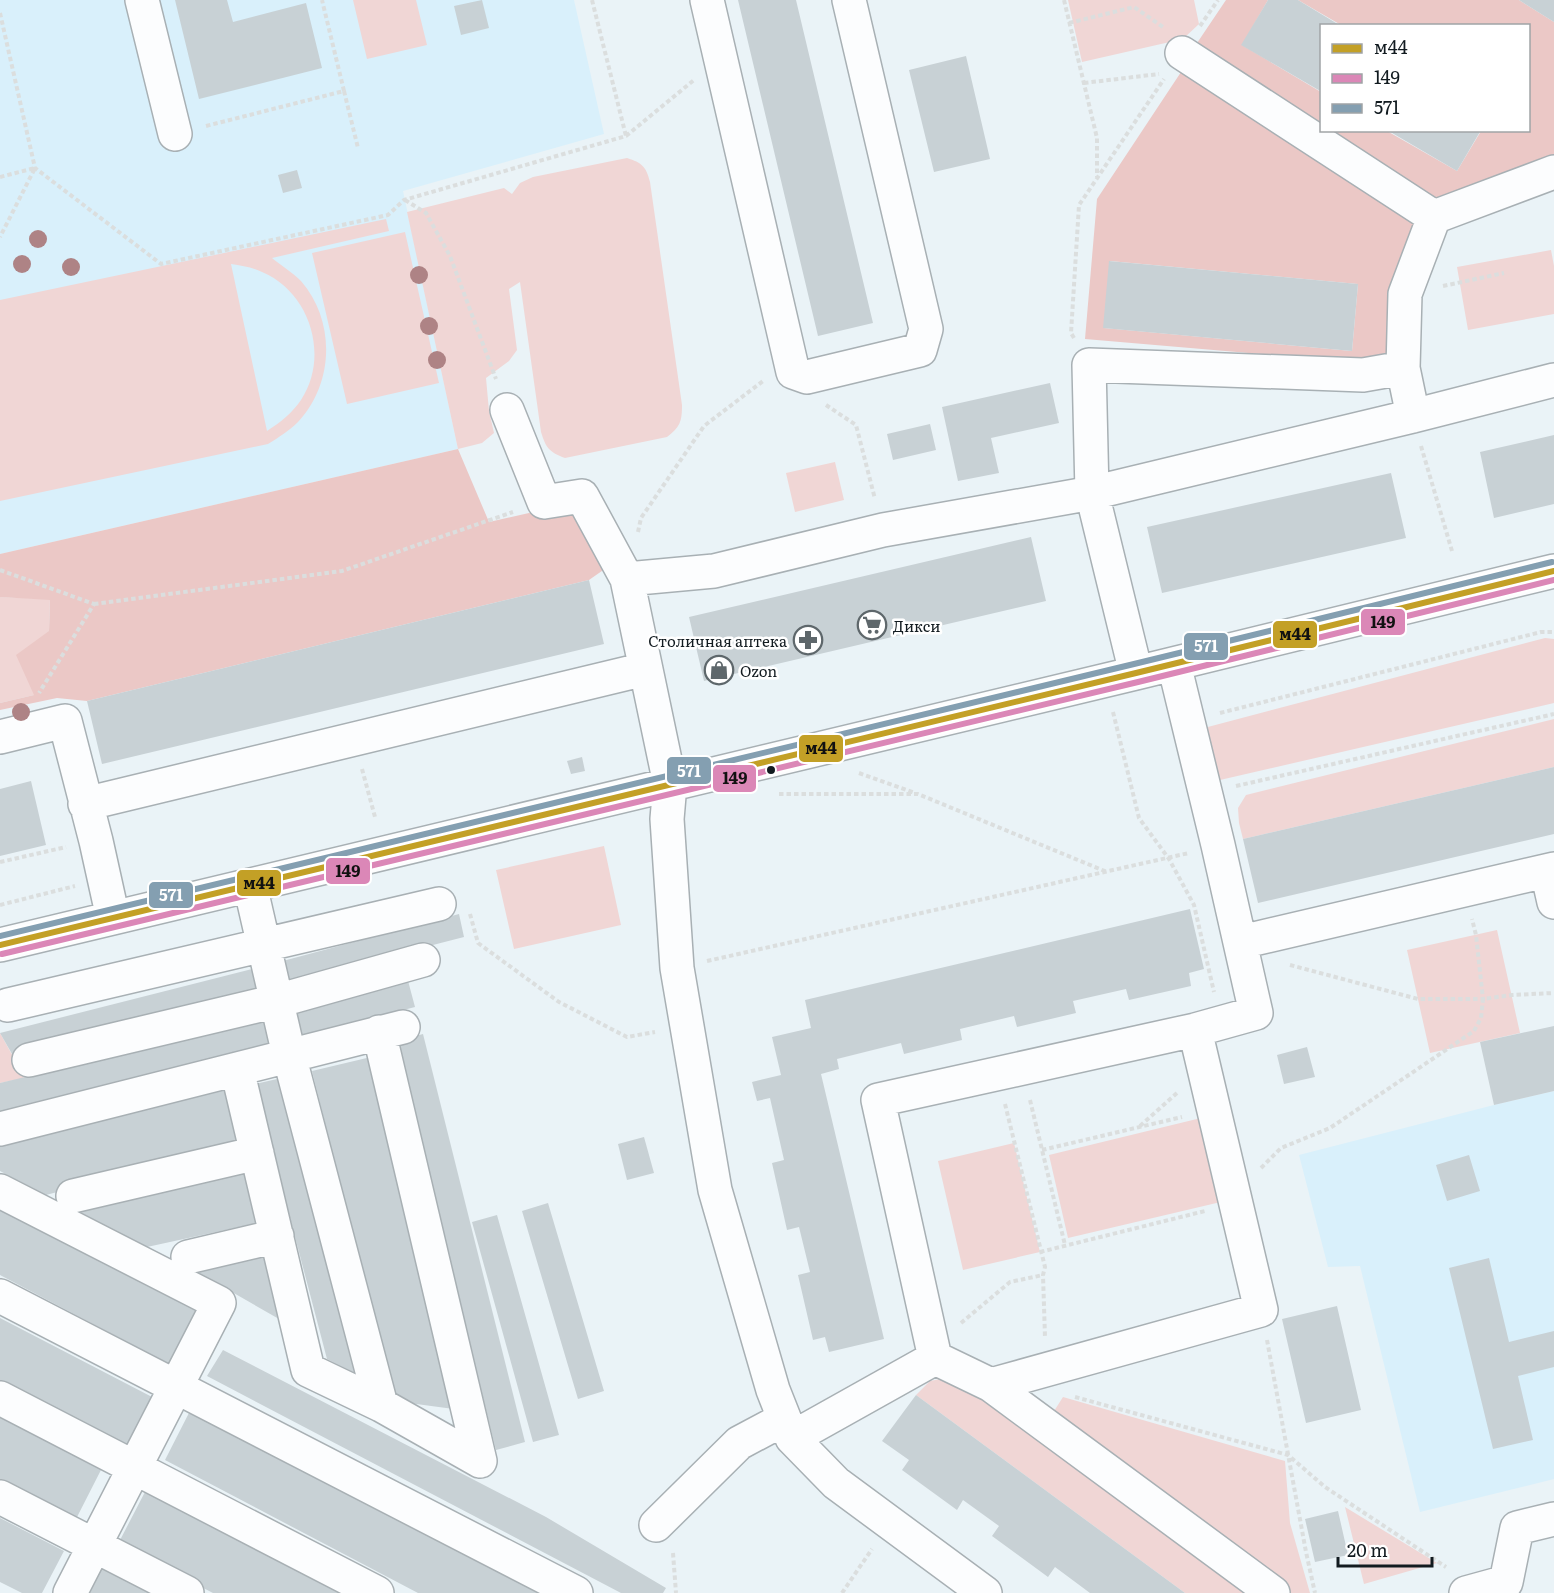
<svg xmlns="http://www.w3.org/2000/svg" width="1554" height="1593" font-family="Literata,serif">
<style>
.built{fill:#d9f0fb}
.green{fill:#f0d6d5;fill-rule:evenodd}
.forest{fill:#ebc8c6;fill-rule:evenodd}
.building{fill:#c8d1d5}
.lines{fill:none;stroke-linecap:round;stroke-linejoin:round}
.minor-casing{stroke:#a8b0b4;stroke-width:36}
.path{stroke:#dbdede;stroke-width:4;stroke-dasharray:4.5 3;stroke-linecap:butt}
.minor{stroke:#fcfdfe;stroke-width:33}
.bus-1-casing{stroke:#fff;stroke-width:10}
.bus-2-casing{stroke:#fff;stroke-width:10}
.bus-3-casing{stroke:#fff;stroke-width:10}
.bus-1{stroke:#c3a026;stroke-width:6}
.bus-2{stroke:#db87b7;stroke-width:6}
.bus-3{stroke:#849fb1;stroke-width:6}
.tree{fill:#ae8385}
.bus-dot{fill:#121b20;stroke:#fff;stroke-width:2}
.labels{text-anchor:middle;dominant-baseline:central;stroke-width:5;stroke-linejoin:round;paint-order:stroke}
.poi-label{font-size:15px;fill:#121b20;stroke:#fff;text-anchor:start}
.line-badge{stroke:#fff;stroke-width:2}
.badge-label{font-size:16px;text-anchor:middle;font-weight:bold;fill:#fff}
.pale-badge-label{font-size:16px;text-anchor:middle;font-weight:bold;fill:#111}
</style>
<rect width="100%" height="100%" fill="#eaf3f7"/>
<path class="built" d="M0 0H574L604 134 403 191 458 449 0 554Z
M1554 1091V1479L1420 1512 1360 1266 1328 1267 1299 1155 1494 1105Z"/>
<path class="green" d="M353 0H416L427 45 367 59Z
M1068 0H1194L1199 24 1183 39 1082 62Z
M627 158C642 163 646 166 650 182L682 405C682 422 680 427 667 437L565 458C549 452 546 448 541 432L520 282 509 289 517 350 509 361 486 378 489 411 494 433 482 443 458 449 407 212 504 188 512 194 520 183 533 177Z
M386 219 389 231 272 258C282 266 292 272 301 281 336 321 334 384 298 422 289 431 279 437 268 444L0 501V300ZM231 264C242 266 252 267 262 272 310 292 330 356 301 400 292 413 281 422 267 431Z
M405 232 439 383 347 404 312 253Z
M1551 250 1554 266V314L1468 330 1457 267Z
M835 462 844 500 795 512 786 473Z
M0 597 50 599 49 631 34 695 0 703Z
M1545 638 1554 639V703L1220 780 1204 728Z
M1554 719V767L1243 839 1239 823 1238 808 1246 795Z
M604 846 621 925 514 949 496 870Z
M1497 930 1520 1033 1430 1053 1407 950Z
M0 1032V1033L25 1078 0 1083Z
M1205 1117 1225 1201 1068 1238 1049 1155Z
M1014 1143 1040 1252 963 1270 938 1161Z
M951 1377 1248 1593H1185L916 1395 930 1381Z
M1063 1397 1285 1461 1290 1523 1310 1593H1280L1049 1419Z
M1345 1507 1437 1563 1364 1584Z"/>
<path class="forest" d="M1226 0H1268L1242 45 1321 92 1322 130 1387 131 1457 171 1481 131 1528 130V26L1341 25 1298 0H1519L1554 22V161L1442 199 1419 192 1193 49Z
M1187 63 1419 215 1390 365 1085 339 1097 199ZM1110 261 1358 284 1352 351 1104 328Z
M458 449 489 522 560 506 587 521 609 566 589 580 87 701 57 698 0 710V703L34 695 16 655 49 631 50 600 0 597V554Z"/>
<path class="building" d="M175 0H227L233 22 306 3 322 68 199 99Z
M482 0 489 28 461 35 454 6Z
M738 0H796L873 323 818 336Z
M1268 0H1298L1341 26H1322V92L1241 45Z
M1519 0H1554V22Z
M966 56 990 159 934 172 909 70Z
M1387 130H1481L1457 171Z
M297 170 302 188 283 193 278 175Z
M1109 261 1358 284 1352 351 1103 328Z
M1050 383 1059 423 991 438 999 473 958 481 942 407Z
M930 424 936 450 893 460 887 434Z
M1554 435V504L1494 518 1480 452Z
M1391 473 1406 538 1162 593 1147 527Z
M1031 537 1046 601 704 681 689 617Z
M589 580 604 644 102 764 87 701Z
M582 757 585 771 571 774 567 761Z
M1554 767V834L1258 903 1243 839Z
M31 781 46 845 0 856V789Z
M1190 909 1204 969 1189 973 1191 986 1129 1000 1126 989 1073 1001 1076 1013 1017 1027 1014 1016 960 1029 962 1040 904 1054 901 1043 837 1059 839 1069 821 1074 884 1339 829 1352 825 1337 813 1340 798 1275 810 1272 799 1227 787 1230 772 1163 784 1160 770 1098 757 1101 752 1082 781 1075 772 1037 811 1028 805 1000Z
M459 914 464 937 285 983 279 962Z
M256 968 260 992 12 1054 0 1033Z
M407 977 415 1007 299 1037 292 1007Z
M266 1019 273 1049 0 1118V1083Z
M1554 1026V1091L1494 1105 1480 1042Z
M423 1034 525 1442 496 1450 394 1042Z
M1307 1047 1315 1077 1284 1084 1277 1055Z
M371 1057 461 1410 394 1401 312 1071Z
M286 1077 365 1378 327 1359 255 1084Z
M230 1083 244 1142 46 1195 0 1171V1141Z
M644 1137 654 1173 627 1180 618 1144Z
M1469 1155 1480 1191 1447 1201 1436 1165Z
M249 1169 262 1222 147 1247 73 1209Z
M548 1203 604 1391 578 1399 522 1211Z
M0 1204 200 1307 171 1365 0 1275Z
M497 1215 559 1435 533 1442 472 1222Z
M269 1250 286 1323 190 1268Z
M1489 1258 1509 1342 1554 1331V1367L1518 1376 1533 1440 1493 1449 1449 1268Z
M1337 1306 1361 1410 1306 1423 1282 1319Z
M0 1318 154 1398 127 1449 0 1382Z
M223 1350 546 1517 666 1588 663 1593H621L207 1376Z
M916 1395 1185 1593H1090L1055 1567 1048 1577 992 1536 999 1526 963 1500 957 1510 902 1470 909 1460 882 1441Z
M192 1407 547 1593H418L165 1460Z
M0 1415 102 1468 76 1519 0 1479Z
M146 1490 342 1593H213L118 1544Z
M1338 1511 1348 1555 1315 1562 1305 1519Z
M0 1518 64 1551 42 1593H22L0 1582Z
M99 1564 154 1593H84Z"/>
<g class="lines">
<g class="minor-casing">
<path id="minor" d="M142 0 175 134
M707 0 793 372 807 377 920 350 926 329 849 0
M1182 53 1434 217 1405 294 1403 368 1413 416
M1434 217 1554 172
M507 410 544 502 582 496 627 579 714 571 883 530 1092 493 1089 365 1363 375 1403 368
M627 579 670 784 667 819 677 968 715 1190 773 1390 792 1438 836 1483 985 1593
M1174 664 1218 845 1256 1013 1195 1030 878 1100 935 1358 991 1385 1273 1593
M1136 673 1092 493 1413 416 1554 380
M0 737 65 721 96 841 113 918
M85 804 645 669
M1547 871 1554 902
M250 885 289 1055 381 1405 480 1461
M1241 942 1554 869
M0 945 1136 673 1554 571
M8 1005 439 904
M379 1032 480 1461
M29 1060 277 1001 423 960
M237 1069 308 1370 381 1405
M0 1129 403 1027
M0 1191 219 1303 70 1593
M73 1196 257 1153
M188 1257 277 1236
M0 1296 576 1593
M991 1385 1261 1310 1195 1030
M0 1398 377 1593
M792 1438 935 1358
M0 1497 187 1593
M656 1525 739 1443 784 1419
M1466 1593 1506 1582 1517 1528 1554 1519"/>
</g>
<path class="path" d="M592 0 626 136
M1064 0 1097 138V177
M0 13 35 168 161 264 388 215 404 200 626 136 694 80
M1069 23 1134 7 1163 27
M1200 26 1218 0
M1084 83 1159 74
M344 91 358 148
M206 126 344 91 322 0
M0 177 35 168 0 237
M405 200 426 213 450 256 496 379
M1443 286 1504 273
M1074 338 1071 333 1079 205 1164 79
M826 405 856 425 875 499
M1421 446 1452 551
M638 532 641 518 704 426 763 381
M0 570 94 604 39 693
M94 604 342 571 513 512
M1113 712 1139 818 1169 859 1194 905 1214 992
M1220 713 1541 632H1554
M362 769 375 817
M859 773 915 793
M1236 786 1554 714
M779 794H918L1107 872
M0 862 66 847
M0 905 75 886
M470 914 478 943 559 1002 627 1037 655 1032
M707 961 1189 853
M1290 965 1418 999H1483L1476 935 1472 919
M1030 1100 1065 1245
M1005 1104 1045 1267 1043 1275 1045 1337
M1140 1126 1177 1093
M1042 1150 1182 1117
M1261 1168 1281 1148 1330 1128 1474 1031 1481 1018 1483 999 1512 995 1554 993
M1040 1252 1205 1211
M961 1323 1010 1282 1043 1275
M1267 1340 1306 1552 1315 1593
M1075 1397 1288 1455 1325 1487 1446 1567
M673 1553 676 1593
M842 1593 872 1549"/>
<use href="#minor" class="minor"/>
<g class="bus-1-casing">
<path id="bus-1" d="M0 945 1136 673 1554 571"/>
</g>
<g class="bus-2-casing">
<path id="bus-2" d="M2 954 1138 682 1554 580"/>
</g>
<g class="bus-3-casing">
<path id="bus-3" d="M0 936 1134 664 1552 562"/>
</g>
<use href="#bus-1" class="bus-1"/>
<use href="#bus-2" class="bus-2"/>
<use href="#bus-3" class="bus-3"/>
</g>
<g class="tree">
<circle cx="38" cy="239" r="9"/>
<circle cx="22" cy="264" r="9"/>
<circle cx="71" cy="267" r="9"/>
<circle cx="419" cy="275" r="9"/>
<circle cx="429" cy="326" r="9"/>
<circle cx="437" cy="360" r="9"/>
<circle cx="21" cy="712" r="9"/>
</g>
<defs>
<g id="supermarket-ring" transform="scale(1.5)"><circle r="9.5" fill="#fff" stroke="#5e676b" stroke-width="1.5"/><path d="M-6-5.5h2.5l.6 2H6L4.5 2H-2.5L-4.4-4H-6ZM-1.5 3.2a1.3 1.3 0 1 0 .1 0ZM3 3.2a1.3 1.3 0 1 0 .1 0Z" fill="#5e676b"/></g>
<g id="pharmacy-ring" transform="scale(1.5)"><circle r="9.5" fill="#fff" stroke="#5e676b" stroke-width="1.5"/><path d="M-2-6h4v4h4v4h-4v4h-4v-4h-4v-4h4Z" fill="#5e676b"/></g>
<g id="shop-ring" transform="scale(1.5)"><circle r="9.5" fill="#fff" stroke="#5e676b" stroke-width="1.5"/><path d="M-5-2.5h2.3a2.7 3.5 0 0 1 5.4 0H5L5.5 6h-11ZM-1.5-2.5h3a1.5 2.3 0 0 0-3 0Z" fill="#5e676b"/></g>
</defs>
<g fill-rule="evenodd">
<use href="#supermarket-ring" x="872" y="625"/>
<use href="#pharmacy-ring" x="808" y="640"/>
<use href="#shop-ring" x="719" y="670"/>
</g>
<circle class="bus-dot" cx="771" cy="770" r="5"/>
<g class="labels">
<g class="poi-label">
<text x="893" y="625">Дикси</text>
<text x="787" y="640" text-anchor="end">Столичная аптека</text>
<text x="740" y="670">Ozon</text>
</g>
</g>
<g class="line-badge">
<rect x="1360" y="608" width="46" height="28" rx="6" fill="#db87b7"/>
<rect x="1272" y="620" width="46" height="29" rx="6" fill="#c3a026"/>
<rect x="1183" y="632" width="46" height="29" rx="6" fill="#849fb1"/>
<rect x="798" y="734" width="46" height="29" rx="6" fill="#c3a026"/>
<rect x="666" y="756" width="46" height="29" rx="6" fill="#849fb1"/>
<rect x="712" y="764" width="45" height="29" rx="6" fill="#db87b7"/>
<rect x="325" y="857" width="46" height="28" rx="6" fill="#db87b7"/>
<rect x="236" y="869" width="46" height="28" rx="6" fill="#c3a026"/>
<rect x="148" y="881" width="46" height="28" rx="6" fill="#849fb1"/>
</g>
<g class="badge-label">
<text x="1206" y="652">571</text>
<text x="689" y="777">571</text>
<text x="171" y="901">571</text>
</g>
<g class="pale-badge-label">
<text x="1383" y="628">149</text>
<text x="1295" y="640">м44</text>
<text x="821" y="754">м44</text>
<text x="735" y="784">149</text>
<text x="348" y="877">149</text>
<text x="259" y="889">м44</text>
</g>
<rect x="1320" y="24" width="210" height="108" fill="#ffffff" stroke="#a0a4a6" stroke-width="1.5"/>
<rect x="1332" y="44" width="30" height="9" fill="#c3a026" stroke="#a0a4a6" stroke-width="1.5"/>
<text x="1374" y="54" font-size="18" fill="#121b20">м44</text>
<rect x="1332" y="74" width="30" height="9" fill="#db87b7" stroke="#a0a4a6" stroke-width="1.5"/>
<text x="1374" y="84" font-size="18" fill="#121b20">149</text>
<rect x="1332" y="104" width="30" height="9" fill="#849fb1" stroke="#a0a4a6" stroke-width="1.5"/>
<text x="1374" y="114" font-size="18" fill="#121b20">571</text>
<path d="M1338 1557v9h94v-9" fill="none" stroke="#121b20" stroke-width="3"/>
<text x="1347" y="1557" font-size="18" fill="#121b20" stroke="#ffffff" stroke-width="4.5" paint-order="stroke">20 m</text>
</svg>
